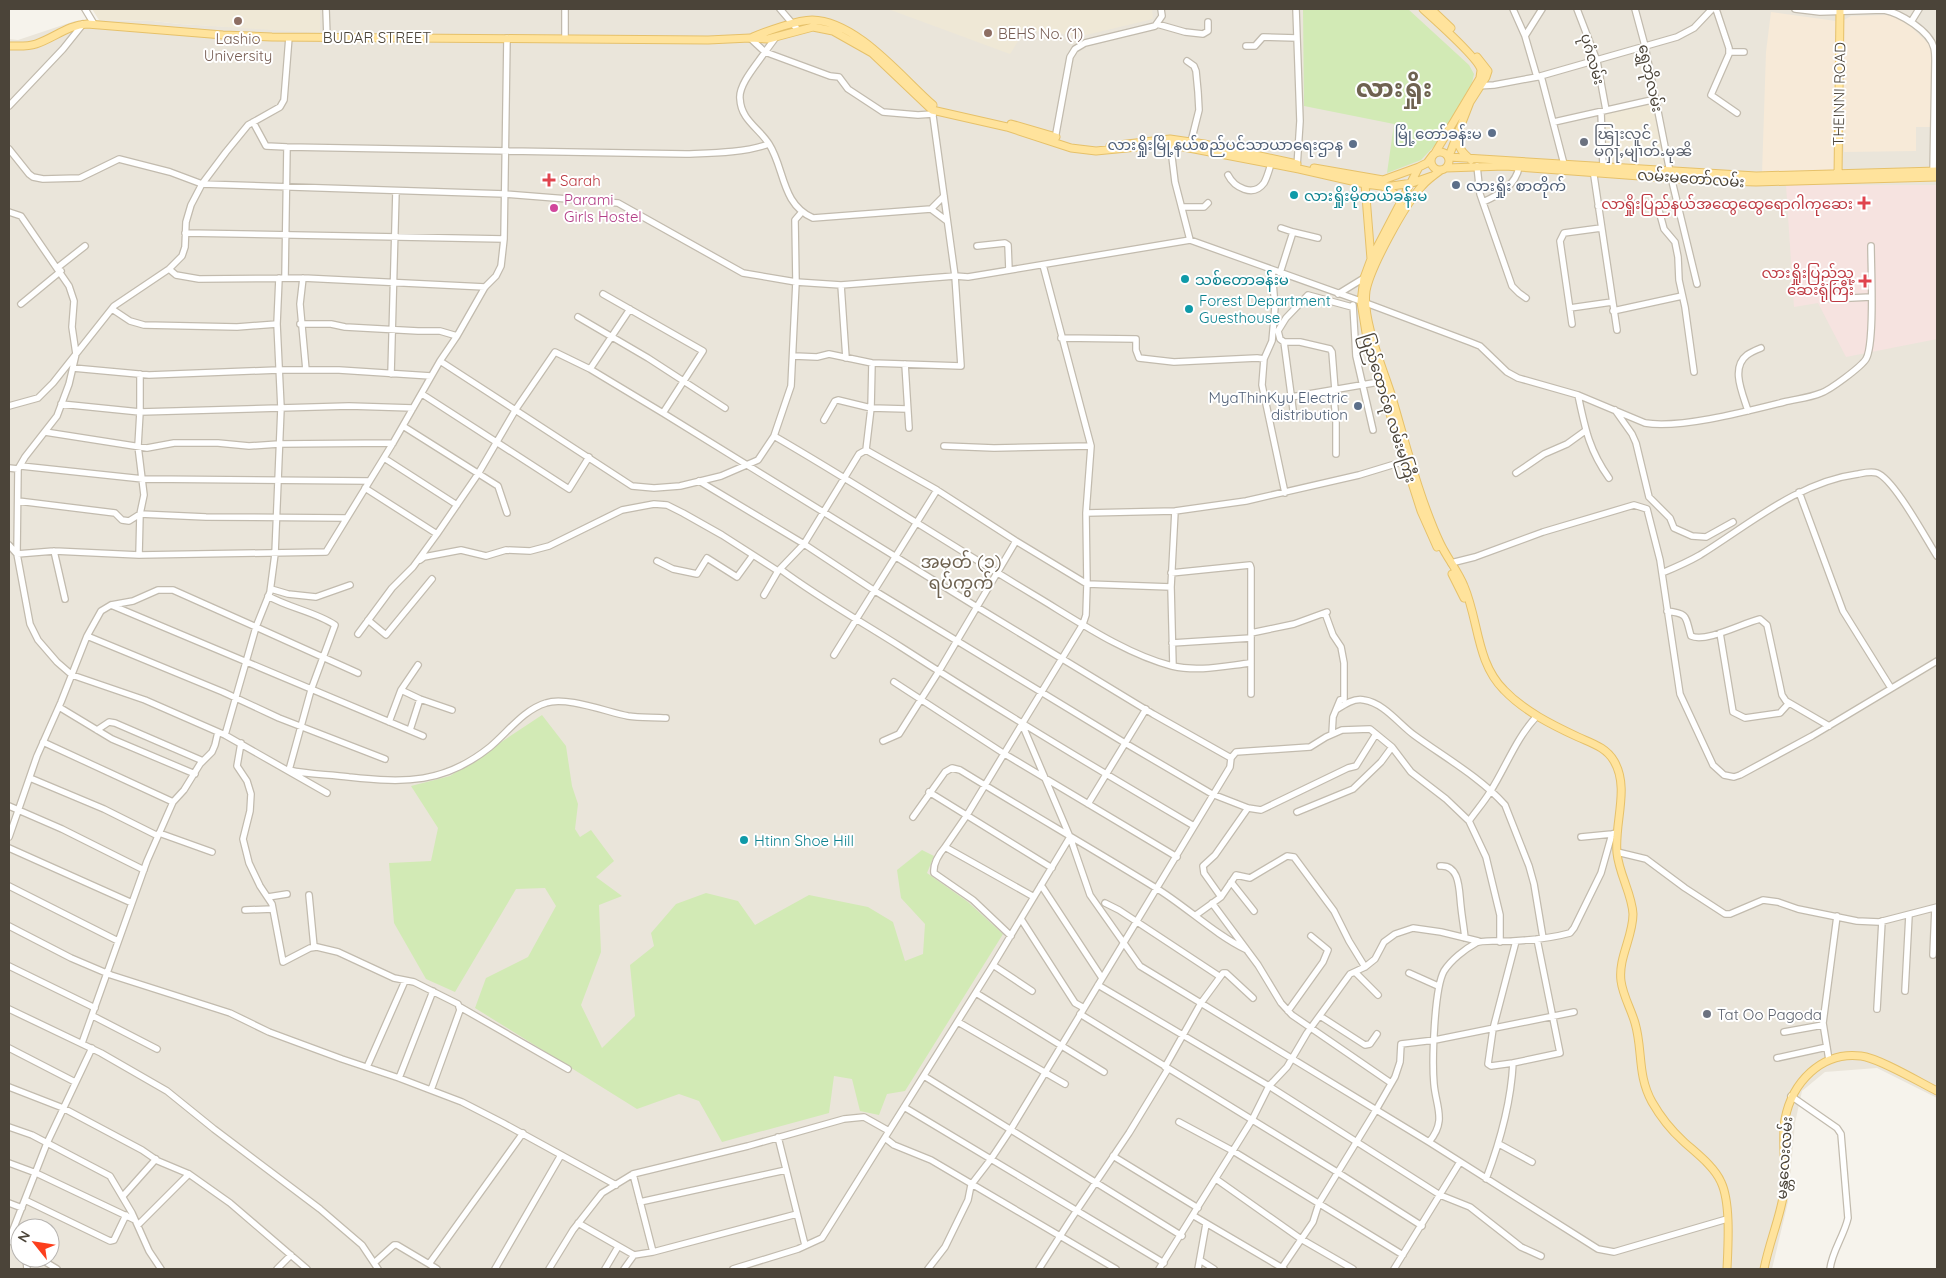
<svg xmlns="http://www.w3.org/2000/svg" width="1946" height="1278" font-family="Quicksand,'Noto Sans Myanmar',sans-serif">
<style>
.residential{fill:#eae5da;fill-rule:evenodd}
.commercial{fill:#f7ead8}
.education{fill:#efe8d6}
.medical{fill:#f6e3e0}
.green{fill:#d2eab5}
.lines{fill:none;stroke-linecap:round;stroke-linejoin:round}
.minor-casing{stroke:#c2bbae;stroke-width:8}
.major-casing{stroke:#e6c16a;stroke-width:9}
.minor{stroke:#fff;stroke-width:5.5}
.major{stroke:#ffe39c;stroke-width:7}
.education-dot{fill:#8d6e63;stroke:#fff;stroke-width:2}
.service-dot{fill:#5c6f8a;stroke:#fff;stroke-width:2}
.worship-dot{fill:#6b7280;stroke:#fff;stroke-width:2}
.health-dot{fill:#e0444e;stroke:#fff;stroke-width:2}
.culture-dot{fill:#0f9aa8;stroke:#fff;stroke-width:2}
.hotel-dot{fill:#d1479c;stroke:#fff;stroke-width:2}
.labels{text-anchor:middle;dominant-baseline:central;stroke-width:4;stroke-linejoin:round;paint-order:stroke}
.education-label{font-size:15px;fill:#785e54;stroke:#fff;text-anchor:start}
.street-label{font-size:15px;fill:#4b4439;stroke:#fff}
.service-label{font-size:15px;fill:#4e5e75;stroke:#fff;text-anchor:end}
.worship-label{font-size:15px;fill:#5b616d;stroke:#fff;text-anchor:start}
.health-label{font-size:15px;fill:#be3a42;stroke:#fff;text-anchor:end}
.culture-label{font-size:15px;fill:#0d838f;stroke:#fff;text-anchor:start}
.hotel-label{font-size:15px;fill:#b23c85;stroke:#fff;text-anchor:start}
.quarter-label{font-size:18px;fill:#6e6250;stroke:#fff}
.town-label{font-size:25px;font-weight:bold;fill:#6e6250;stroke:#fff}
</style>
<rect width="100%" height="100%" fill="#f6f3ec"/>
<path class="residential" d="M320 9H1937V1098L1877 1068 1825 1072 1802 1091 1795 1123 1788 1202 1772 1269H9V39L18 40 75 21 99 20 153 21 180 24 320 32ZM20 1228H50V1258H20Z"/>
<path class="commercial" d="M1771 12 1836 21 1835 171 1762 174 1766 52Z
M1887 15 1899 18 1910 26 1929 44 1933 52 1932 127H1916V151L1844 152V20L1851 16Z"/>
<path class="education" d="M92 9H320V33L180 24 153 21 99 20Z
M888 9H1152L1153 19 1082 36 1025 30 1010 54Z
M1655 99 1668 168 1606 163 1602 111Z"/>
<path class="medical" d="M1786 185H1937V339L1846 357 1818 303 1794 307Z"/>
<path class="green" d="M1303 9H1408L1469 65 1474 74 1472 83 1437 143 1421 160 1387 173 1394 124 1304 106Z
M542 715 566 746 572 786 578 804 575 829 580 837 591 830 614 861 596 877 622 896 599 905 601 952 581 1005 602 1048 635 1016 630 965 654 946 651 933 676 904 706 893 738 901 755 925 809 895 868 907 893 922 905 961 923 954 925 924 901 898 897 870 922 850 934 856 927 873 968 902 1003 934 905 1091 887 1094 879 1115 860 1111 852 1079 834 1076 829 1113 722 1142 699 1101 679 1094 637 1109 475 1008 486 978 528 957 556 906 545 888 516 889 455 992 426 979 394 923 389 863 431 861 438 828 411 786 450 776Z"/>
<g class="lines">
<g class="minor-casing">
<path id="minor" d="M85 9 94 24
M326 9 327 37
M780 9 798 30
M1296 9 1300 121 1297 167
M1513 9 1525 36
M1577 9 1597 61 1606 110
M1635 9 1645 46 1671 177 1697 284
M1716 9 1729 48V54L1711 95 1737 113
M1795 9 1820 12 1884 10C1900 13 1930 31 1934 48 1935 52 1935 57 1935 61L1933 175
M1911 22 1919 9
M1157 24 1185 32 1203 34 1208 31V22
M750 38 765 52 776 37
M565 39V9
M1246 46H1255L1263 37 1297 38
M1729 52H1744
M1187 61 1194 66 1196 71 1198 92 1199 110 1191 142
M1541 76 1565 168
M1537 77 1525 36 1542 9
M1477 86 1494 85 1537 77 1677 37 1694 28 1712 9
M9 106 63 49 83 24
M934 110 933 116 955 276 968 277 1190 240
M1601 112 1603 167
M253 122 266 146 287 147 686 154C714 153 743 153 769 144
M1554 122 1656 99
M1055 139 1070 57 1075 49 1085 43 1155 26 1162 16 1161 9
M1170 141 1175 182 1190 240 1366 303 1470 342 1480 346 1507 372 1518 378 1578 395 1645 423C1680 429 1748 411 1784 402 1796 399 1809 398 1821 393 1830 390 1861 367 1866 359 1875 344 1871 267 1871 246
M9 149 29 174 33 177 43 179 80 178 119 159 170 172 202 184 505 194 618 203 743 273 796 282 841 285 955 276 961 366 872 363 829 354 817 357 794 356
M1477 166 1480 194 1512 286 1519 293 1526 298
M1593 169 1617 330
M1228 175C1234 187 1253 198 1264 183 1267 178 1269 170 1271 164
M944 196 931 209 947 221
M1483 202C1499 195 1516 185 1519 167
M1598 206 1646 203 1658 207 1664 229 1675 242 1678 257 1679 280 1685 307 1694 372
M1182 207H1204L1208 203
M931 209 813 218C781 204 785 169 769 144 759 128 741 120 740 99 738 85 757 64 765 52L830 76 839 77 848 89 883 112 918 115 933 114
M9 212 21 216 69 286 74 301 72 327 76 354 69 384 57 416 25 457 18 469 17 554 54 551 139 555 326 552 393 443 440 361 457 336 485 287 496 276 501 266 504 239 507 38
M1281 228 1293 232
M185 233 504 239
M977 246 1005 243 1008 245 1009 270
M1043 265 1091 446 1086 513 1087 584 1086 615 1083 624 1022 724 1070 837 1090 895 1140 966 1429 1142 1598 1249 1614 1252 1727 1219
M57 268 85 246
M169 269 176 275 199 279 303 278 485 287
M1272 270 1275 307 1273 330 1272 341 1264 359 1262 385 1285 493
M1280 273 1293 232 1318 238
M285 278 287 147
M303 278 300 304 306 370
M841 285 846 358
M603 294 703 351 663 413
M1338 294 1364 278
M1831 299 1871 297
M21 304 61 271
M1353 305 1356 356 1373 430
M1570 308 1612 302
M112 309 130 321 144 325 237 327 277 324
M1613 311 1682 296
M578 317 648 358 725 408
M300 324H331L345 327 418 331H440L457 336
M1572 324 1560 241 1564 233 1601 228
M1061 338 1136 339V350L1139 358 1174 362 1257 358 1264 359
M1284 342 1294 417
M440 361 632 486 654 488 680 486 721 476 758 460 774 436 791 386 796 282 795 220 801 213
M905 364 909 428
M73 368 149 375 278 370H339L431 376
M590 369 630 309
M391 374 396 191
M1333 390 1336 419V454
M1335 390 1332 352 1330 349 1300 342H1284L1280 339 1278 331 1286 318 1308 295 1352 307
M422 394 569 489 589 457
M1578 395C1585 428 1589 450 1609 478
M1291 397 1379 382
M61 404 140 412 349 406 413 408
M9 406 38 398 53 383 114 306 169 269 182 256 185 247 186 222 191 205 202 184 226 152 248 125 280 107 284 100 289 37
M1615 410 1632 434 1636 443 1649 497 1670 518 1674 528 1692 536 1706 537 1733 522
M1748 411C1743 394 1730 368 1747 355 1751 352 1756 350 1761 348
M824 420 835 401 838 400 871 408 907 409
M403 426 498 486 507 513
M45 432 147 448 174 443H218L249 446 279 444 393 443
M774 436C862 487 947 543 1034 595 1076 620 1125 654 1172 666 1198 672 1224 666 1251 663
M944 446 994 448 1091 446
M866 450 871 408 872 363
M384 458 457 505
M21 466 143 479 369 481
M9 468 18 469
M1516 473 1544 454 1567 444 1585 431
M699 481 804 544 875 591 1125 743 1212 794 1248 808 1261 810 1348 768 1356 766 1376 734
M365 488 437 534
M1799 492 1843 611 1891 688
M18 501 115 513 122 520 129 521 140 514 206 517 346 518
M1086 513 1175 511 1246 501 1359 475 1405 461
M9 545 17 554 30 624 38 640 57 662 72 675 145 700 225 735 327 793
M54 551 65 599
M139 555 140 514 144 495 138 446 140 412V374
M420 560 424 557 461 550 486 556 506 550 530 551 549 546 622 510 654 504 667 505 683 513 722 535 778 571 804 544 859 454 866 450 937 490 1016 541 1087 584 1171 587
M657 561 673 569 697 574 707 558 737 577 753 555
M1451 563 1475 557 1543 532 1634 505 1647 509 1660 560 1680 694 1713 765 1724 775 1734 777 1740 775 1812 736 1937 661
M780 569C819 598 860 621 901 647 997 709 1095 768 1194 826
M1171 573 1250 565 1251 568V694
M1662 573C1674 568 1688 562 1700 555 1750 524 1798 482 1858 474 1863 473 1871 471 1877 473 1894 479 1926 539 1937 556
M271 589 288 594 316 597 350 585
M764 595 778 571
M268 596C289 608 316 612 335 625L311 690 289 770C309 775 329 774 349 777 405 783 444 784 490 747 508 732 523 710 546 703 566 696 607 712 628 716 640 718 654 717 666 718
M111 605 423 736
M1667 611C1689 614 1685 616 1691 636 1706 643 1743 623 1760 619L1767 625 1782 695 1786 701 1829 726
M1325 613 1333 635 1341 647 1344 663V699L1340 700 1333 717 1332 734
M368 620 386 635 432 579
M1251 633 1294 624 1327 612
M1720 633 1733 712 1745 718 1780 713 1789 703
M358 634 392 588 413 567 437 534 478 474 516 409 555 352 590 369 663 413 977 607 1153 714 1231 758 1230 767 1011 1129 991 1159 971 1185 968 1200 945 1247 928 1269
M87 636 223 692 279 718 385 759
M1172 643 1251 638
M834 655 937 490
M1173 666 1171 587 1175 511
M894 682 1003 753 1177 857
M401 690 420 699 452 710
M59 707 112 739 195 774
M1336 710C1345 704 1354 698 1364 700 1384 703 1399 724 1414 735 1444 757 1480 777 1505 805L1529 866 1534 884 1543 938
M389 722 401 690 418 665
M1022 724 967 815 945 847 1034 897
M97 730 109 722 115 723 203 761
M410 730 420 699
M225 735 256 627 358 673
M883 741 899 734 939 671 1016 541
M43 742 173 802
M241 743 237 766 247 781 251 794 250 811 243 839 249 863 260 886 272 904 283 962 310 948 317 947 338 952 394 978 414 982 458 1004 460 1010 431 1090
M1231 758 1236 752 1310 747 1326 737 1342 730 1370 729 1392 747 1411 772 1446 799 1469 821 1486 857 1500 915V942
M30 778 104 809 158 836
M929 792 1052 868
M1088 804 1146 709
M9 806 62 829 144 870
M1297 812 1353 789 1381 762 1392 747
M913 817 945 772 952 768 960 770C1025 810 1091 848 1156 888 1187 907 1214 934 1247 950
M1469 821C1476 811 1484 802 1490 792 1506 767 1516 738 1537 716
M159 833 212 852
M9 837 37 756 61 702 87 636 101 611 111 605 133 601 158 590H173L256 627 270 592 275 554 281 408 277 324 279 278
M1581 837 1612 834
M945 847C939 854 933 864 934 873L973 900 1011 936
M9 848 132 903
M1617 852 1646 859 1685 888 1725 914H1730L1763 900 1778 902 1798 909 1857 921 1879 922 1937 907
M1440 866C1461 864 1459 893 1461 907 1462 917 1464 928 1465 938
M1231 882 1254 911
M1041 885 1102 978
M9 886 118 941
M309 895 314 947
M268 897 287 894
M1221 897 1236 875 1250 878 1287 856 1294 857 1334 911 1349 941 1365 967
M1105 903 1119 910 1219 976
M1212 903 1258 965 1281 1003 1292 1015 1391 1083
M245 910 273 909
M1196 915 1221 897 1204 873 1203 866 1215 855 1248 808
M1021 919 1075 1003 1084 1008
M9 926 71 958 111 975 230 1013 269 1032 342 1059 399 1078 462 1102 503 1123 616 1185
M1933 955 1935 908
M993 965 1032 991
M9 966 95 1008
M1355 972 1378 995
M1409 973 1438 986
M1098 985 1269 1086 1440 1195 1470 1207 1521 1247 1541 1256
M1905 991 1909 915
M976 993 1104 1072
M460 1007 568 1069
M9 1009 101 1053 167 1091 214 1129 320 1209 362 1245 378 1269
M1877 1009 1882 921
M1288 1011 1323 962 1328 950 1311 936
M1080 1014 1337 1172 1422 1226
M93 1016 157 1049
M1320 1016 1365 1045 1370 1044 1377 1034
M958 1022 1065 1084
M1784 1032 1823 1025
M82 1043 147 861 173 802 184 790 200 764 212 752 215 745 218 732
M9 1048 75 1082
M1777 1058 1827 1047
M1829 1060 1823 1023 1837 916
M1513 1063 1491 1066 1488 1064 1493 1029 1516 941
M367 1067 405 981
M1165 1067 1201 1003 1223 973H1226L1253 998
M924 1076 1182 1236
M399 1078 433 991
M9 1087 63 1108 142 1150 158 1161 189 1174 230 1203 307 1269
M1791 1096 1837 1128 1841 1134 1848 1218C1844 1236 1832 1251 1830 1269
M904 1107 1164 1263
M1179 1122 1233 1151 1403 1255
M9 1127 32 1135 110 1176 132 1213 149 1251 161 1269
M778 1137 805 1245
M885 1138 894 1145 931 1160 1116 1269
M1429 1142C1447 1121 1436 1107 1434 1084 1432 1062 1434 989 1444 971 1451 960 1465 949 1476 943 1482 939 1505 942 1513 941 1532 940 1552 938 1570 933L1574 928 1601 873 1612 834 1617 833
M1499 1144 1532 1162
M1113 1156 1198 1208
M9 1163 36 1173 135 1220
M633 1174 653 1252
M1216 1179 1301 1239 1353 1269
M1486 1179C1500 1142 1511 1103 1513 1063L1560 1053 1537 939
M123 1196 156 1159
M25 1200 110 1241 114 1240 126 1215
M640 1202 786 1170
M9 1203 22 1208
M1194 1216 1284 1269
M578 1223 634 1255 653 1252 797 1214
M138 1225 189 1174
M20 1246 9 1240 47 1143 92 1048
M26 1258 27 1269
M39 1258 57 1269
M1200 1260 1214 1269
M374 1263 394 1245H397L429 1264
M277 1269 291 1255
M437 1269 429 1264 523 1133
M495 1269 561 1155
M549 1269 573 1230 602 1193 633 1174 748 1146 844 1119 864 1117 889 1131
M605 1269 618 1247
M624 1269 634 1255
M733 1269 798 1249 822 1238 993 965 1070 837
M1039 1269 1071 1219 1129 1133 1168 1069
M1159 1269 1252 1120 1269 1086 1287 1067 1307 1033 1350 974 1365 967 1375 959 1384 942 1395 934 1413 928 1441 932 1478 941
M1198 1269 1206 1224
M1281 1269 1313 1222 1319 1203 1376 1110 1395 1077 1400 1062 1401 1044 1435 1040 1574 1012
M1394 1269 1460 1162"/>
</g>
<g class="major-casing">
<path id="major" d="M1423 9C1433 18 1479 59 1481 70 1481 72 1480 76 1480 78L1435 153
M1431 9 1451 28
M753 37C767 31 798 20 812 20 857 21 901 77 933 105
M9 46C18 46 27 47 36 44 54 38 68 25 87 24L223 35 272 37 708 40 750 38 768 39 813 27 833 31 872 53 932 110 1007 127 1071 148 1096 151 1168 144 1299 169 1365 184 1381 186H1392L1412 183 1432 176
M1011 124 1056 137
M1457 139C1459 149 1463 153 1471 160
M1110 146 1170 139 1204 144 1297 164
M1431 161a9 9 0 1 1 18 0a9 9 0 1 1-18 0Z
M1433 155 1427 163 1419 167 1371 259 1364 278 1361 302 1368 345 1421 511 1437 547
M1449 156 1470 102 1486 77 1488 71 1477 57
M1449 157 1756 176 1937 171
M1314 168 1383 180 1419 167
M1446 168 1505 166 1694 180 1756 182 1937 177
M1441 170C1434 175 1427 180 1422 186 1405 204 1370 268 1366 291 1362 319 1382 366 1391 394 1405 441 1419 498 1440 543 1447 558 1458 571 1464 586 1479 621 1476 662 1504 690 1524 711 1552 725 1578 737 1591 743 1606 747 1614 761 1630 788 1614 823 1617 853 1619 874 1632 894 1633 914 1633 937 1618 958 1621 981 1623 996 1631 1009 1635 1023 1643 1050 1637 1075 1652 1102 1660 1116 1671 1130 1683 1141 1696 1153 1714 1166 1721 1182 1731 1203 1728 1246 1727 1269
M1838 177 1840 9
M1365 184 1371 259
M1384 187 1398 196 1400 205
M1452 574 1464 598
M1764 1269C1769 1243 1780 1218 1784 1192 1787 1168 1781 1143 1785 1119 1792 1083 1821 1051 1861 1056 1879 1058 1919 1082 1937 1091"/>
</g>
<use href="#minor" class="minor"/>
<use href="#major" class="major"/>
</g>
<g class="education-dot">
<circle cx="238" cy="21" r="5"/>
<circle cx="988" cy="33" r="5"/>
</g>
<g class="service-dot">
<circle cx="1492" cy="133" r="5"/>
<circle cx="1353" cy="144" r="5"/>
<circle cx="1456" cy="185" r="5"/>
<circle cx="1358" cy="406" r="5"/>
</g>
<g class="worship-dot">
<circle cx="1584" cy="142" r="5"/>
<circle cx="1707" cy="1014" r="5"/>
</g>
<g class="health-dot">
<path d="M546.5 172.5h5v5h5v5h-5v5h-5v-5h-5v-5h5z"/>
<path d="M1861.5 195.5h5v5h5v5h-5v5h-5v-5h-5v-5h5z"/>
<path d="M1862.5 273.5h5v5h5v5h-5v5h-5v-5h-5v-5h5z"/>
</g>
<g class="culture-dot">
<circle cx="1294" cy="195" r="5"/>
<circle cx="1185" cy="279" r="5"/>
<circle cx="1189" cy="309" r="5"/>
<circle cx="744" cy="840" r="5"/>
</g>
<circle class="hotel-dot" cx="554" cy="208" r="5"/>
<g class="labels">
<g class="education-label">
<text x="998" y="33">BEHS No. (1)</text>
<text x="238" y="38" text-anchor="middle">Lashio<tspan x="238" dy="17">University</tspan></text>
</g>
<g class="street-label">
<text x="377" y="37">BUDAR STREET</text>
<text transform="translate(1593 59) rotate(74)">ပုဂံလမ်း</text>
<text transform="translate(1651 78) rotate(78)">ရွှေဘိုလမ်း</text>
<text transform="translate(1839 94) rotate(-89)">THEINNI ROAD</text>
<text transform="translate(1691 178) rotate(4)">လမ်းမတော်လမ်း</text>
<text transform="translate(1389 408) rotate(73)">ပြည်ထောင်စု လမ်းမကြီး</text>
<text transform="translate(1784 1158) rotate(-86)">မန္တလေးလမ်း</text>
</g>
<g class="service-label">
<text x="1482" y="133">မြို့တော်ခန်းမ</text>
<text x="1343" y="144">လားရှိုးမြို့နယ်စည်ပင်သာယာရေးဌာန</text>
<text x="1466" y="185" text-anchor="start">လားရှိုး စာတိုက်</text>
<text x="1348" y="397">MyaThinKyu Electric<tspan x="1348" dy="17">distribution</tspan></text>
</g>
<g class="worship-label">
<text x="1594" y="133">ၽြႃးလူင်<tspan x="1594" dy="17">မႁႃႇမျၢတ်ႉမုၼိ</tspan></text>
<text x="1717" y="1014">Tat Oo Pagoda</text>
</g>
<g class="health-label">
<text x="560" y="180" text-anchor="start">Sarah</text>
<text x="1853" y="203">လာရှိုးပြည်နယ်အထွေထွေရောဂါကုဆေး</text>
<text x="1854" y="272">လားရှိုးပြည်သူ့<tspan x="1854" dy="17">ဆေးရုံကြီး</tspan></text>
</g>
<g class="culture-label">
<text x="1304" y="195">လားရှိုးမိုတယ်ခန်းမ</text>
<text x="1195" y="279">သစ်တောခန်းမ</text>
<text x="1199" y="300">Forest Department<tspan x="1199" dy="17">Guesthouse</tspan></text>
<text x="754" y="840">Htinn Shoe Hill</text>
</g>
<g class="hotel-label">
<text x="564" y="199">Parami<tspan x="564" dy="17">Girls Hostel</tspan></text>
</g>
<g class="quarter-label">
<text x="961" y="561">အမှတ် (၁)<tspan x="961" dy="21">ရပ်ကွက်</tspan></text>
</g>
<g class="town-label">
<text x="1394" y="87">လားရှိုး</text>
</g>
</g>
<rect width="1946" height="1278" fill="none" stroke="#4b4439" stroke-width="20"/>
<g transform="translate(35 1243) rotate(300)"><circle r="24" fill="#ffffff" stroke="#b7b4b0"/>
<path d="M0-4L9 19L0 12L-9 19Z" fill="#fc3f1d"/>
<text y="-8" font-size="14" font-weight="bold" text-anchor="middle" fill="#4b4439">N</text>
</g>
</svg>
